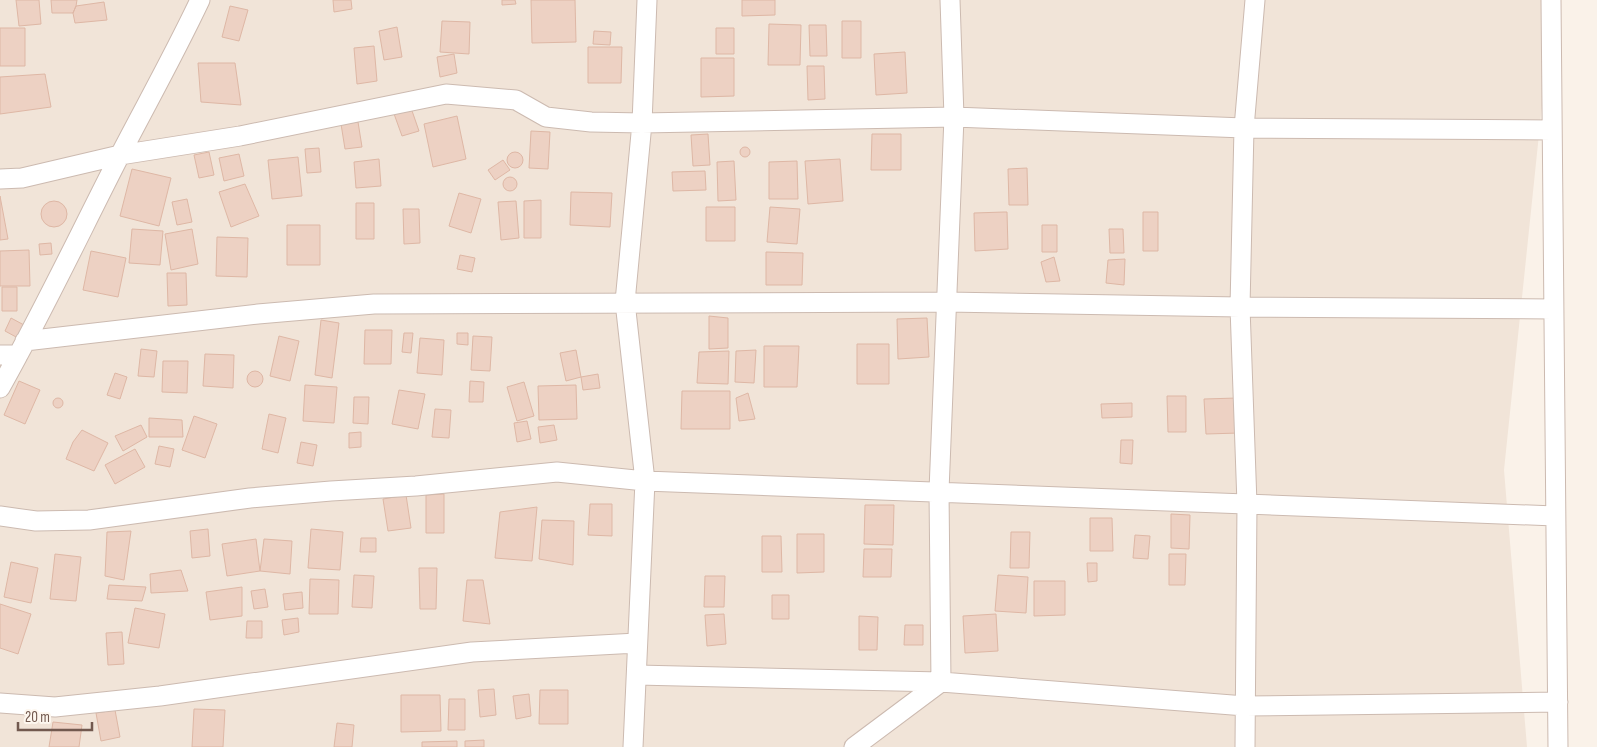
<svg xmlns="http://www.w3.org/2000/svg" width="1597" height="747" font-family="'Sofia Sans Condensed',sans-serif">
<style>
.residential{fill:#f1e4d8}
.building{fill:#edd1c3;stroke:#deb7a5}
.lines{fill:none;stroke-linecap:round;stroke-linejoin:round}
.street-casing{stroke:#ccbab0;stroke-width:21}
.street{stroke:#fff;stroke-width:19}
</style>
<rect width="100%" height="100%" fill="#faf2e9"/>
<path class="residential" d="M0 0H1553L1504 470 1527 747H0Z"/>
<path class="building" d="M16 0H39L41 24 19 26Z
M51 0H77L76 6 73 13H52Z
M333 0H351L352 9 334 12Z
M502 0H515L516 4 502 5Z
M531 0H575L576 42 532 43Z
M742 0H775V15L742 16Z
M104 2 107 20 75 23 73 13 76 6Z
M230 6 248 10 239 41 222 37Z
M442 21 470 22 469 54 440 52Z
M842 21H861V58H842Z
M769 24 801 25 800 65H768Z
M809 25H826L827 56H810Z
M397 27 402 57 384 60 379 31Z
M0 28H25V66H0Z
M716 28H734V54H716Z
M594 31 611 32 610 45 593 44Z
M374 46 377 81 357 84 354 48Z
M588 47H622L621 83H588Z
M905 52 907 93 876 95 874 54Z
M454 54 457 73 440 77 437 57Z
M701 58H734V96L701 97Z
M198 63H235L241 105 201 102Z
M807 66H824L825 99 808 100Z
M45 74 51 107 0 114V77Z
M410 105 419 131 402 136 393 111Z
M457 116 466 159 433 167 424 124Z
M358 122 362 147 345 149 341 124Z
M531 131 550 132 548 169 529 168Z
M708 134 710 165 693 166 691 135Z
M872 134H901V170H871Z
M740 152a5 5 0 1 1 10 0a5 5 0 1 1-10 0Z
M319 148 321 172 307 173 305 149Z
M209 152 214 175 199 178 194 155Z
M507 160a8 8 0 1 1 16 0a8 8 0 1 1-16 0Z
M239 154 244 176 224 181 219 158Z
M298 157 302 196 272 199 268 160Z
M379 159 381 186 356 188 354 162Z
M840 159 843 201 808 204 805 161Z
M503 160 510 170 495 180 488 170Z
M734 161 736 200 718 201 717 162Z
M797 161 798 199H769V162Z
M1027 168 1028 205H1009L1008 169Z
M132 169 171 178 159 226 120 216Z
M705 171 706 190 673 191 672 172Z
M503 184a7 7 0 1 1 14 0a7 7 0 1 1-14 0Z
M245 184 259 216 231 227 219 192Z
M571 192 612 193 610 227 570 225Z
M459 193 481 199 471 233 449 226Z
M0 196 8 239 0 240Z
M187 199 192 222 177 225 172 202Z
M541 200V238H524V201Z
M41 214a13 13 0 1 1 26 0a13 13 0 1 1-26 0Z
M516 201 519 238 501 240 498 202Z
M356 203H374V239H356Z
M706 207H735V241H706Z
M770 207 800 209 797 244 767 242Z
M403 209H419L420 243 404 244Z
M1004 212H1007L1008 249 975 251 974 213Z
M1143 212H1158V251H1143Z
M287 225H320V265H287Z
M1042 225H1057V252H1042Z
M132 229 163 231 160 265 129 263Z
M192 229 198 264 171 270 165 234Z
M1109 229H1123L1124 253H1110Z
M217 237 248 238 247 277 216 276Z
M51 243 52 254 40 255 39 244Z
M29 250 30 286H0V251Z
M91 251 126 258 118 297 83 290Z
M766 252 803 253 802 285H766Z
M460 255 475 258 472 272 457 269Z
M1054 257 1060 281 1046 282 1041 262Z
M1125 259 1124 285 1106 283 1108 260Z
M167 273H186L187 305 168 306Z
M2 287H17V311H2Z
M709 316 728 318V348L709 349Z
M11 318 24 325 18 338 5 331Z
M927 318 929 357 898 359 897 319Z
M321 320 339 323 332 378 315 375Z
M365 330H392L391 364H364Z
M404 333H413L411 353 402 352Z
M457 333H468V345L457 344Z
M279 336 299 341 290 381 270 376Z
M473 336 492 337 490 371 471 370Z
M420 338 444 340 442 375 417 373Z
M857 344H889V384H857Z
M764 346H799L797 387H764Z
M141 349 157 351 154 377 138 376Z
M576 350 581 377 566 381 560 353Z
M756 350 754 383 735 382 736 351Z
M729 351 728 384 697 383 699 352Z
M205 354 234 355 233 388 203 386Z
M163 361H188L187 393 162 392Z
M247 379a8 8 0 1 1 16 0a8 8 0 1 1-16 0Z
M115 373 127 377 120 399 107 395Z
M598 374 600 388 583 390 581 377Z
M19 381 40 390 25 424 4 415Z
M470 381 484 382 483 402H469Z
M524 382 534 416 517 421 507 387Z
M305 385 337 387 334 423 303 421Z
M576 385 577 419 539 420 538 386Z
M399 390 425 394 418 429 392 424Z
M682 391H730V429H681Z
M748 393 755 419 739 421 736 398Z
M1167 396H1186V432H1168Z
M354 397H369L368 424 353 423Z
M53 403a5 5 0 1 1 10 0a5 5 0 1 1-10 0Z
M1237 398 1239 433 1206 434 1204 399Z
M1132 403V417L1102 418 1101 404Z
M435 409 451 410 449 438 432 437Z
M269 414 286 418 278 453 262 449Z
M194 416 217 424 205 458 182 450Z
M149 418 182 420 183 437H149Z
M527 421 531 439 517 442 514 423Z
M141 425 147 437 123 451 115 436Z
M554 425 557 440 540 443 538 427Z
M82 430 108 443 94 471 66 459 73 442Z
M361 432V447L349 448V433Z
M1121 440H1133L1132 464 1120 463Z
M301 442 317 445 313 466 297 463Z
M159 446 174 449 170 467 155 464Z
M135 449 145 467 115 484 105 465Z
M444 494V533H426V495Z
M406 495 411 528 388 531 383 499Z
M590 504H612V536L588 535Z
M865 505H894L893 545 864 544Z
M537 507 532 561 495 558 500 512Z
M1171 514 1190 515 1189 549 1171 548Z
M1090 518H1112L1113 551H1090Z
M542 520 574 521 573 565 539 559Z
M208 529 210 556 192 558 190 531Z
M311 529 343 532 340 570 308 568Z
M131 531 124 580 105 576 107 532Z
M1011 532H1030L1029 568H1010Z
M797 534H824V572L797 573Z
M1135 535 1150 536 1148 559 1133 558Z
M762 536H781L782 572H762Z
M361 538H376V552H360Z
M256 539 260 571 227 576 222 544Z
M264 539 292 541 290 574 260 571Z
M864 549H892L891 577H863Z
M55 554 81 557 76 601 50 599Z
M1169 554H1186L1185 585H1169Z
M11 562 38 568 31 603 4 597Z
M1087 563H1097V581L1088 582Z
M419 568H437L436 609H420Z
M181 570 188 591 151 593 150 574Z
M354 575 374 576 372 608 352 607Z
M998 575 1028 577 1026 613 995 611Z
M705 576H725L724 607H704Z
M310 579 339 580 338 614H309Z
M467 580H483L490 624 463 621Z
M1034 581H1065V615L1034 616Z
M109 585 146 587 142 601 107 599Z
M242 587V616L210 620 206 592Z
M265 589 268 607 254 609 251 591Z
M302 592 303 608 285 610 283 594Z
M772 595H789V619H772Z
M0 604 31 614 18 654 0 648Z
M135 608 165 614 159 648 128 643Z
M724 614 726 644 707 646 705 615Z
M996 614 998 651 965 653 963 616Z
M859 616 878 617 877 650H859Z
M298 618 299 632 284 635 282 620Z
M247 621H262V638H246Z
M905 625H923V645H904Z
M122 632 124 664 108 665 106 633Z
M494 689 496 715 480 717 478 690Z
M540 690H568V724H539Z
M529 694 531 716 516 719 513 696Z
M401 695H440L441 731 401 732Z
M449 699H465V730H448Z
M194 709 225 710 223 747H192Z
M115 710 120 737 101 741 96 713Z
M53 722 82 725 79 747H49Z
M337 723 354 725 352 747H334Z
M484 740V747H465V741Z
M457 741V747H422V742Z"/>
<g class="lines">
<g class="street-casing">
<path id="street" d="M1551 0 1558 747
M0 179 22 178 120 155 240 136 446 94 516 100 546 117 591 122 642 123 954 117 1244 128 1552 130
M25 341 258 314 374 304 947 302 1240 307 1553 309
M0 355H18
M0 388C43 312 80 233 120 155 147 103 175 53 200 0
M0 516 36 521 89 520 250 498 331 491 416 486 557 472 645 481 1555 516
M637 675 941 682 1245 706 1558 702
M0 703 55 707 160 696 472 652 637 643
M633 747 645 481 625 302 642 123 647 0
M854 747 941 682 939 491 954 117 950 0
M1245 747 1247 504 1240 307 1244 128 1255 0"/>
</g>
<use href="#street" class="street"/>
</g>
<path d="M18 722v8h74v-8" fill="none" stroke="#72594f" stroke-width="2.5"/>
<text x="25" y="722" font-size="15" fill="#72594f" stroke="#fdf7ef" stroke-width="4" paint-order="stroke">20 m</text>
</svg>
